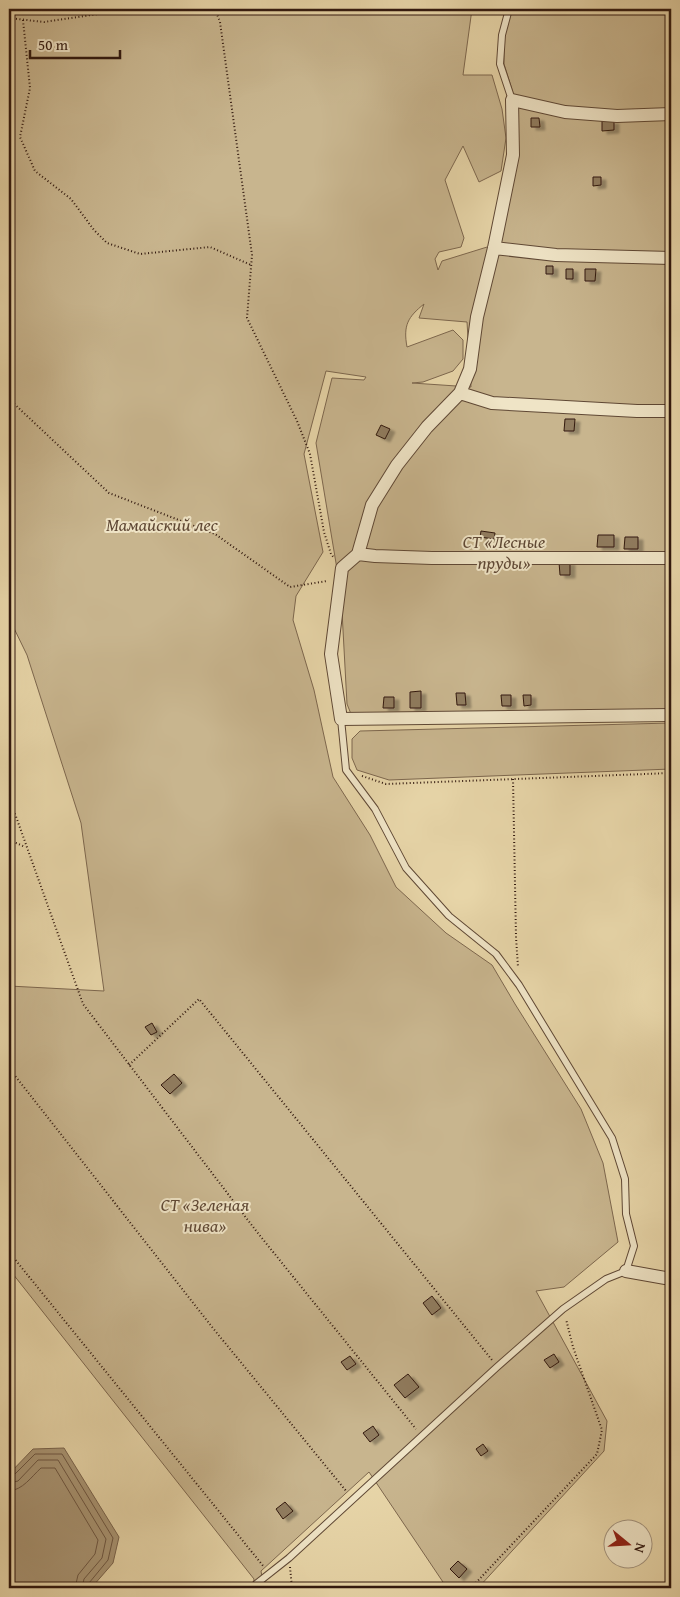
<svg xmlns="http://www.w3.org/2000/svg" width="680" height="1597" font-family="'Gentium Book Plus',serif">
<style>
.green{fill:#c8b58e;stroke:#7d674e;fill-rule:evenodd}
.water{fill:#a99574;stroke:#79634c}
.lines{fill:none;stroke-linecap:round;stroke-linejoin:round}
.shore{stroke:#6e5742;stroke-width:1}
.building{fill:#907b5f;stroke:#32190f;filter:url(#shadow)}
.service-casing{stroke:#5f4835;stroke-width:8}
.minor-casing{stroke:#5f4835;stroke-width:14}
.path{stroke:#32190f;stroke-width:2;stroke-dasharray:1 2.5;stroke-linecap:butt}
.service{stroke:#efe4c6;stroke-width:6}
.minor{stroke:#efe4c6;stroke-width:12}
.labels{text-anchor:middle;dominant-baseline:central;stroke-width:4;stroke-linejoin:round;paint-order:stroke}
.park-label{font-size:18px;font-style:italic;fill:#5f4835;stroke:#efe4c6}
</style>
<defs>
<filter id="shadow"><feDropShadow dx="5" dy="3" stdDeviation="1" flood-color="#0004"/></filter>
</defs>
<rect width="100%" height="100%" fill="#e7d5a8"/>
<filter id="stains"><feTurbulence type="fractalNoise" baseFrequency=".004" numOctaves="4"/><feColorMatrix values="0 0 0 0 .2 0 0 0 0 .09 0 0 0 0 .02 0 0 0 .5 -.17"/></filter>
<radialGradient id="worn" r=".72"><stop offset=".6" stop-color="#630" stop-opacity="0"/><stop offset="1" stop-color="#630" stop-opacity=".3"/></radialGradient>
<path class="green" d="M9 9H472L463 75H492L502 109 506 138 501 171 479 182 463 146 445 180 464 238 461 247 439 252 435 259 438 270 442 261 500 243 514 96 504 64V36L512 9H671V714L355 724 347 704 341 593 316 443 332 378 364 380 366 377 326 371 304 454 323 552 296 596 293 620 314 690 333 777 370 835 396 887 446 933 492 965 515 1004 581 1109 603 1163 618 1242 564 1287 536 1291 607 1421 604 1451 478 1588H447L369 1472 261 1571 264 1588H253L254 1579 9 1269V986L104 991 81 823 27 655 9 618ZM424 304 419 318 467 322 471 387 412 383 423 382 453 371 463 359V340L453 330 407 347C403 325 408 317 424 304Z
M671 723V769L389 780 357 770 352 758V739L360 731Z"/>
<path class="water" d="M64 1448 119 1537 113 1563 93 1586 95 1588H9V1474L33 1449Z"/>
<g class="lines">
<path class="shore" d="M9 1477 14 1475 35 1454H62L113 1538 108 1560 89 1583V1588
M9 1483 18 1481 38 1460H58L106 1539 102 1558 84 1579 82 1588
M9 1491C23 1490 31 1477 41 1468H55L98 1540 95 1554 78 1575 75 1588"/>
</g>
<path class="building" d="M531 118H539L540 127H531Z
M602 121H614V130L602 131Z
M593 177H601V185L593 186Z
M546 266H553V274H546Z
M566 269H573V279H566Z
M585 269H596L595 281H585Z
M565 419H575L574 431H564Z
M381 425 390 429 385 439 376 435Z
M481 531 495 533 494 539 480 537Z
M598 535H614V547H597Z
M625 537H638V549H624Z
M559 562H570V575H560Z
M421 691V708H410V692Z
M456 693H465L466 705H457Z
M501 695H511V706H502Z
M523 695H531V705L524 706Z
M384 697H394V708H383Z
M152 1023 157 1032 151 1035 145 1027Z
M174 1074 182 1083 170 1094 161 1085Z
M432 1296 441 1308 432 1315 423 1303Z
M554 1354 559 1362 550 1368 544 1360Z
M350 1356 356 1364 347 1370 341 1362Z
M408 1374 419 1387 405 1398 394 1385Z
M373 1426 379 1435 370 1442 363 1433Z
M483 1444 488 1451 481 1456 476 1449Z
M285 1502 293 1511 283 1519 276 1509Z
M458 1561 467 1569 459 1578 450 1569Z"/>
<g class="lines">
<g class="service-casing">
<path id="service" d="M509 9 502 35 500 64 512 100
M251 1588 289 1558 497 1367 563 1309 606 1279 626 1271 634 1246 626 1214 625 1179 612 1138 519 985 496 954 449 916 406 868 375 809 346 770 341 719"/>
</g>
<g class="minor-casing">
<path id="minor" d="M671 114 617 116 565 112 512 100 513 155 494 248 477 317 470 369 460 393 427 427 397 465 372 505 358 554 342 568 331 654 341 719 671 715
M494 248 556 255 671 258
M460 393 492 403 637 411H671
M358 554 375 556 432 558H671
M626 1271 671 1279"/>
</g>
<path class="path" d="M215 9 220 22 252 255 247 318 297 421 310 454 324 532 331 554 334 558
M9 18 44 22 132 9
M23 20 30 88 20 137 35 171 71 199 94 230 107 243 140 254 210 247 251 265
M9 399 109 493 215 534 290 587 327 581
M362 776 386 784 671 773
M513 779 516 937 518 967
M9 797 83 1004 257 1232 416 1429
M9 842H14L25 847
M129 1065 199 999 492 1360
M9 1068 212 1327 347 1492
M671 1226 669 1255 671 1262
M9 1252 264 1567
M290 1567 292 1588
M471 1588 597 1454 602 1430 573 1347 566 1319"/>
<use href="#service" class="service"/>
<use href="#minor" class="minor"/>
</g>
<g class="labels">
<g class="park-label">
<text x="162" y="524">Мамайский лес</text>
<text x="504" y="541">СТ «Лесные<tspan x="504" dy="21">пруды»</tspan></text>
<text x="205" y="1204">СТ «Зеленая<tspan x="205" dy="21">нива»</tspan></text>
</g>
</g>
<rect width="680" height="1597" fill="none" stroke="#e7d5a8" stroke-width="30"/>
<rect x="10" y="10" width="660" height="1577" fill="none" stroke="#32190f" stroke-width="2.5"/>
<rect x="15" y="15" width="650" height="1567" fill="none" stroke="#32190f"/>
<g transform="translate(628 1544) rotate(108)"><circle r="24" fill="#efe4c6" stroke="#a3937d"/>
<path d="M0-4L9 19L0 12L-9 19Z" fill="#8f2418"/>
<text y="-8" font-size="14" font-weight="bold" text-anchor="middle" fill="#32190f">N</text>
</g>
<path d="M30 50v8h90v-8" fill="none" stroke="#32190f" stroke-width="2.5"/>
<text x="38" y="50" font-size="15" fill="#32190f" stroke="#efe4c6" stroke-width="4" paint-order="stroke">50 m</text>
<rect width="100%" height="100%" filter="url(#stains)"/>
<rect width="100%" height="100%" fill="url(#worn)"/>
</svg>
